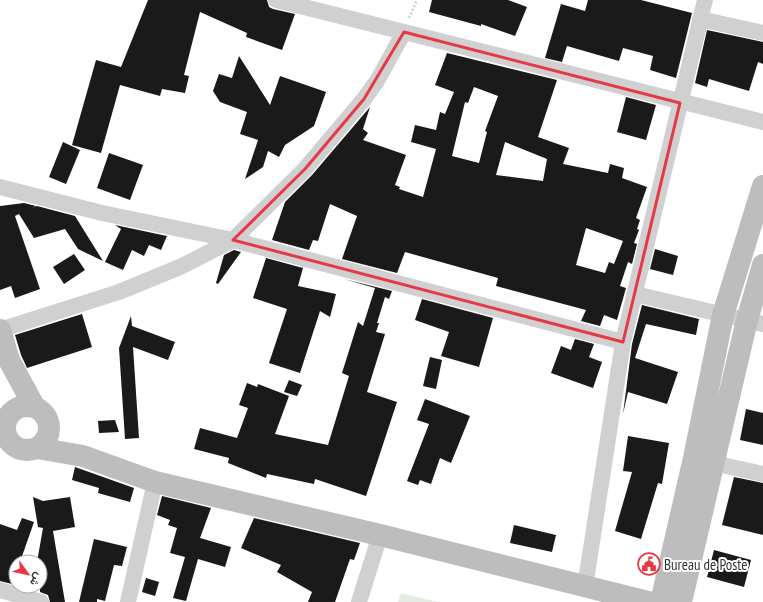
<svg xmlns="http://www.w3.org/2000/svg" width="763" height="602" font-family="'PT Sans Narrow',Vazirmatn,sans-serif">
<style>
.green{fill:#e6ecdf}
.building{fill:#1a1a1a;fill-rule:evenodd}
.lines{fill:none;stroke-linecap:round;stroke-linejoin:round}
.path{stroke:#cdcdcd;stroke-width:2.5;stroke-dasharray:2 2;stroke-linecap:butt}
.street{stroke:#d0d0d0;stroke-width:16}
.secondary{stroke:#bdbdbd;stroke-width:22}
.marked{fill:none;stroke:#e63946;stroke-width:3;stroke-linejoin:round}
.labels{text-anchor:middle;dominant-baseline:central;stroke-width:4;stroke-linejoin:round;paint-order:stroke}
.poi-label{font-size:15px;fill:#333;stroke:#fff;text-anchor:start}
</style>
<rect width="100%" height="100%" fill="#fff"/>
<path class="green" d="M401 593 438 602H398Z"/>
<path class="building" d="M148 0H267L269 7 273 9 295 14 282 50 246 37 247 33 200 12 184 75 189 76 185 93 162 89 160 96 120 85 101 153 72 145 96 60 121 67Z
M432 0H508L527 7 515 36 481 24V26L429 12Z
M588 0H641L692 13 676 78 650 70 653 56 623 48 619 61 567 46 562 62 545 58 561 4 585 11Z
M707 30 763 42V64L758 62 749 91 709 79 707 87 695 83Z
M447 53 557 80 538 137 569 148 563 164 608 173 610 164 624 168 622 178 647 187 636 218 640 220 637 229 639 230 634 243 637 244 632 264 628 262 620 286 626 288 617 320 604 315 600 326 581 321 586 310 496 286 498 278 405 252 397 273 342 259 357 216 330 204 318 241 313 240 309 250 272 240 285 202 312 175 370 107 363 129 368 133 363 140 406 155 395 185 400 187 399 189 423 197 436 149 411 142 415 125 436 130 440 112 445 114 454 92 435 85ZM474 87 498 96 485 131 487 132 479 163 452 156 465 102 468 103ZM505 142 547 159 543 181 496 175ZM586 228 623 241 614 264 609 262 605 273 576 265Z
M239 56 270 105 280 76 326 92 314 126 285 145 279 157 268 151 263 167 245 179 258 140 240 134 247 112 220 102 213 91 219 74 232 78Z
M626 97 656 105 646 140 617 132Z
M63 142 80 150 66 184 49 177Z
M109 153 143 165 130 200 97 188Z
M24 203 36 206 32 208 37 206 75 216 103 261 78 249 65 229 34 238 19 214 15 216 40 289 15 298 11 286 0 290V206Z
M115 225 167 236 161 250 149 245 144 256 132 250 123 270 105 262 121 229Z
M655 249 678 256 673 275 650 269Z
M234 250 241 252 218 284 216 283 224 255Z
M74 254 85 270 64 284 53 267Z
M266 258 303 268 298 286 336 294 330 317 320 311 300 373 269 363 287 309 253 298Z
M344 279 392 291 389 299 385 297 377 323H379L376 332 385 334 367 392 397 402 366 496 315 479 314 484 267 474 266 478 228 463 229 458 194 449 200 428 237 438 248 408 239 405 247 383 257 387 258 384 289 396 275 434 328 445 349 376 342 373 358 322 363 326 375 288Z
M422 299 493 318 479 367 441 356 449 332 415 320Z
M642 305 699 319 696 335 646 324 635 358 678 372 667 404 628 392 623 414 632 344Z
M82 314 92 347 27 368 21 355 15 335Z
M131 316 132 326 175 342 168 360 133 347 139 438 125 439 119 348Z
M575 339 594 344 589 357 602 362 593 388 551 373 561 346 571 350Z
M430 357 442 360 436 389 423 386Z
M289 380 302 385 297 396 284 392Z
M425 399 470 416 451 463 440 458 431 484 420 480 418 485 407 481 429 424 417 420Z
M746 409 763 413V445L740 440Z
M115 420 119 432 99 433 98 421Z
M628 436 669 443 662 484 658 483 641 539 615 531 632 472 623 471Z
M75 467 134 488 130 502 98 493 99 488 72 480Z
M734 477 763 483V535L722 525Z
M162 496 211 508 200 538 231 547 225 567 198 559 186 601 173 598 185 557 170 553 177 528 168 525 170 520 157 515Z
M33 497 43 501 70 497 75 527 53 531 65 602H50L48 595 40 592V562H37L43 528 38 527Z
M22 518 34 522 20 562H16V573L12 584 0 581V524L17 530Z
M254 518 360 543 354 560 350 559 335 602H308L312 592 277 572 281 565 241 548Z
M514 525 556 535 552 552 510 543Z
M94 539 127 547 122 566 114 565 105 601 97 599V602H79Z
M714 550 751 560 744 587 707 577Z
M146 578 159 582 155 596 142 592Z"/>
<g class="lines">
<path class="path" d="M409 18 417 0"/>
<path class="street" d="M276 0 763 122
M700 19 763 33
M0 187 102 213 233 240 623 342 705 0
M635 294 763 324
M0 330 119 292 180 267 233 240 305 169 364 99 377 81 404 32
M704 461 763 474
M585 587 623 342
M0 590 41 602
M128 602 155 482
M359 602 380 535"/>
<path class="secondary" d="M0 330 9 360 34 406
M5 428a22 22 0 1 1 44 0a22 22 0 1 1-44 0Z
M37 448 83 456 155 482 380 535 648 602
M661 602 694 458 723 315 763 186
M681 602 747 320 763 265"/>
</g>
<path class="marked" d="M404 32 680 103 623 342 233 240 305 169 364 99Z"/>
<defs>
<g id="civic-ring" transform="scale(1.15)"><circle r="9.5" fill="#fff" stroke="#e63946" stroke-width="1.5"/><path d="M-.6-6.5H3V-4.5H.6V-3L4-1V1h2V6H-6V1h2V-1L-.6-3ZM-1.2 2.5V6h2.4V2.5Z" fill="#e63946"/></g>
</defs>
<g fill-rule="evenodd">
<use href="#civic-ring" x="649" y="564"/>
</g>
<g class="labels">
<g class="poi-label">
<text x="664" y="564">Bureau de Poste</text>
</g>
</g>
<g transform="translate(28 574) rotate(123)"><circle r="19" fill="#ffffff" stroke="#adadad"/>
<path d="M0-3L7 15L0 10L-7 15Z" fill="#e63946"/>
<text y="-6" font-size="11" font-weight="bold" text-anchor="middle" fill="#333333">ش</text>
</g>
</svg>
